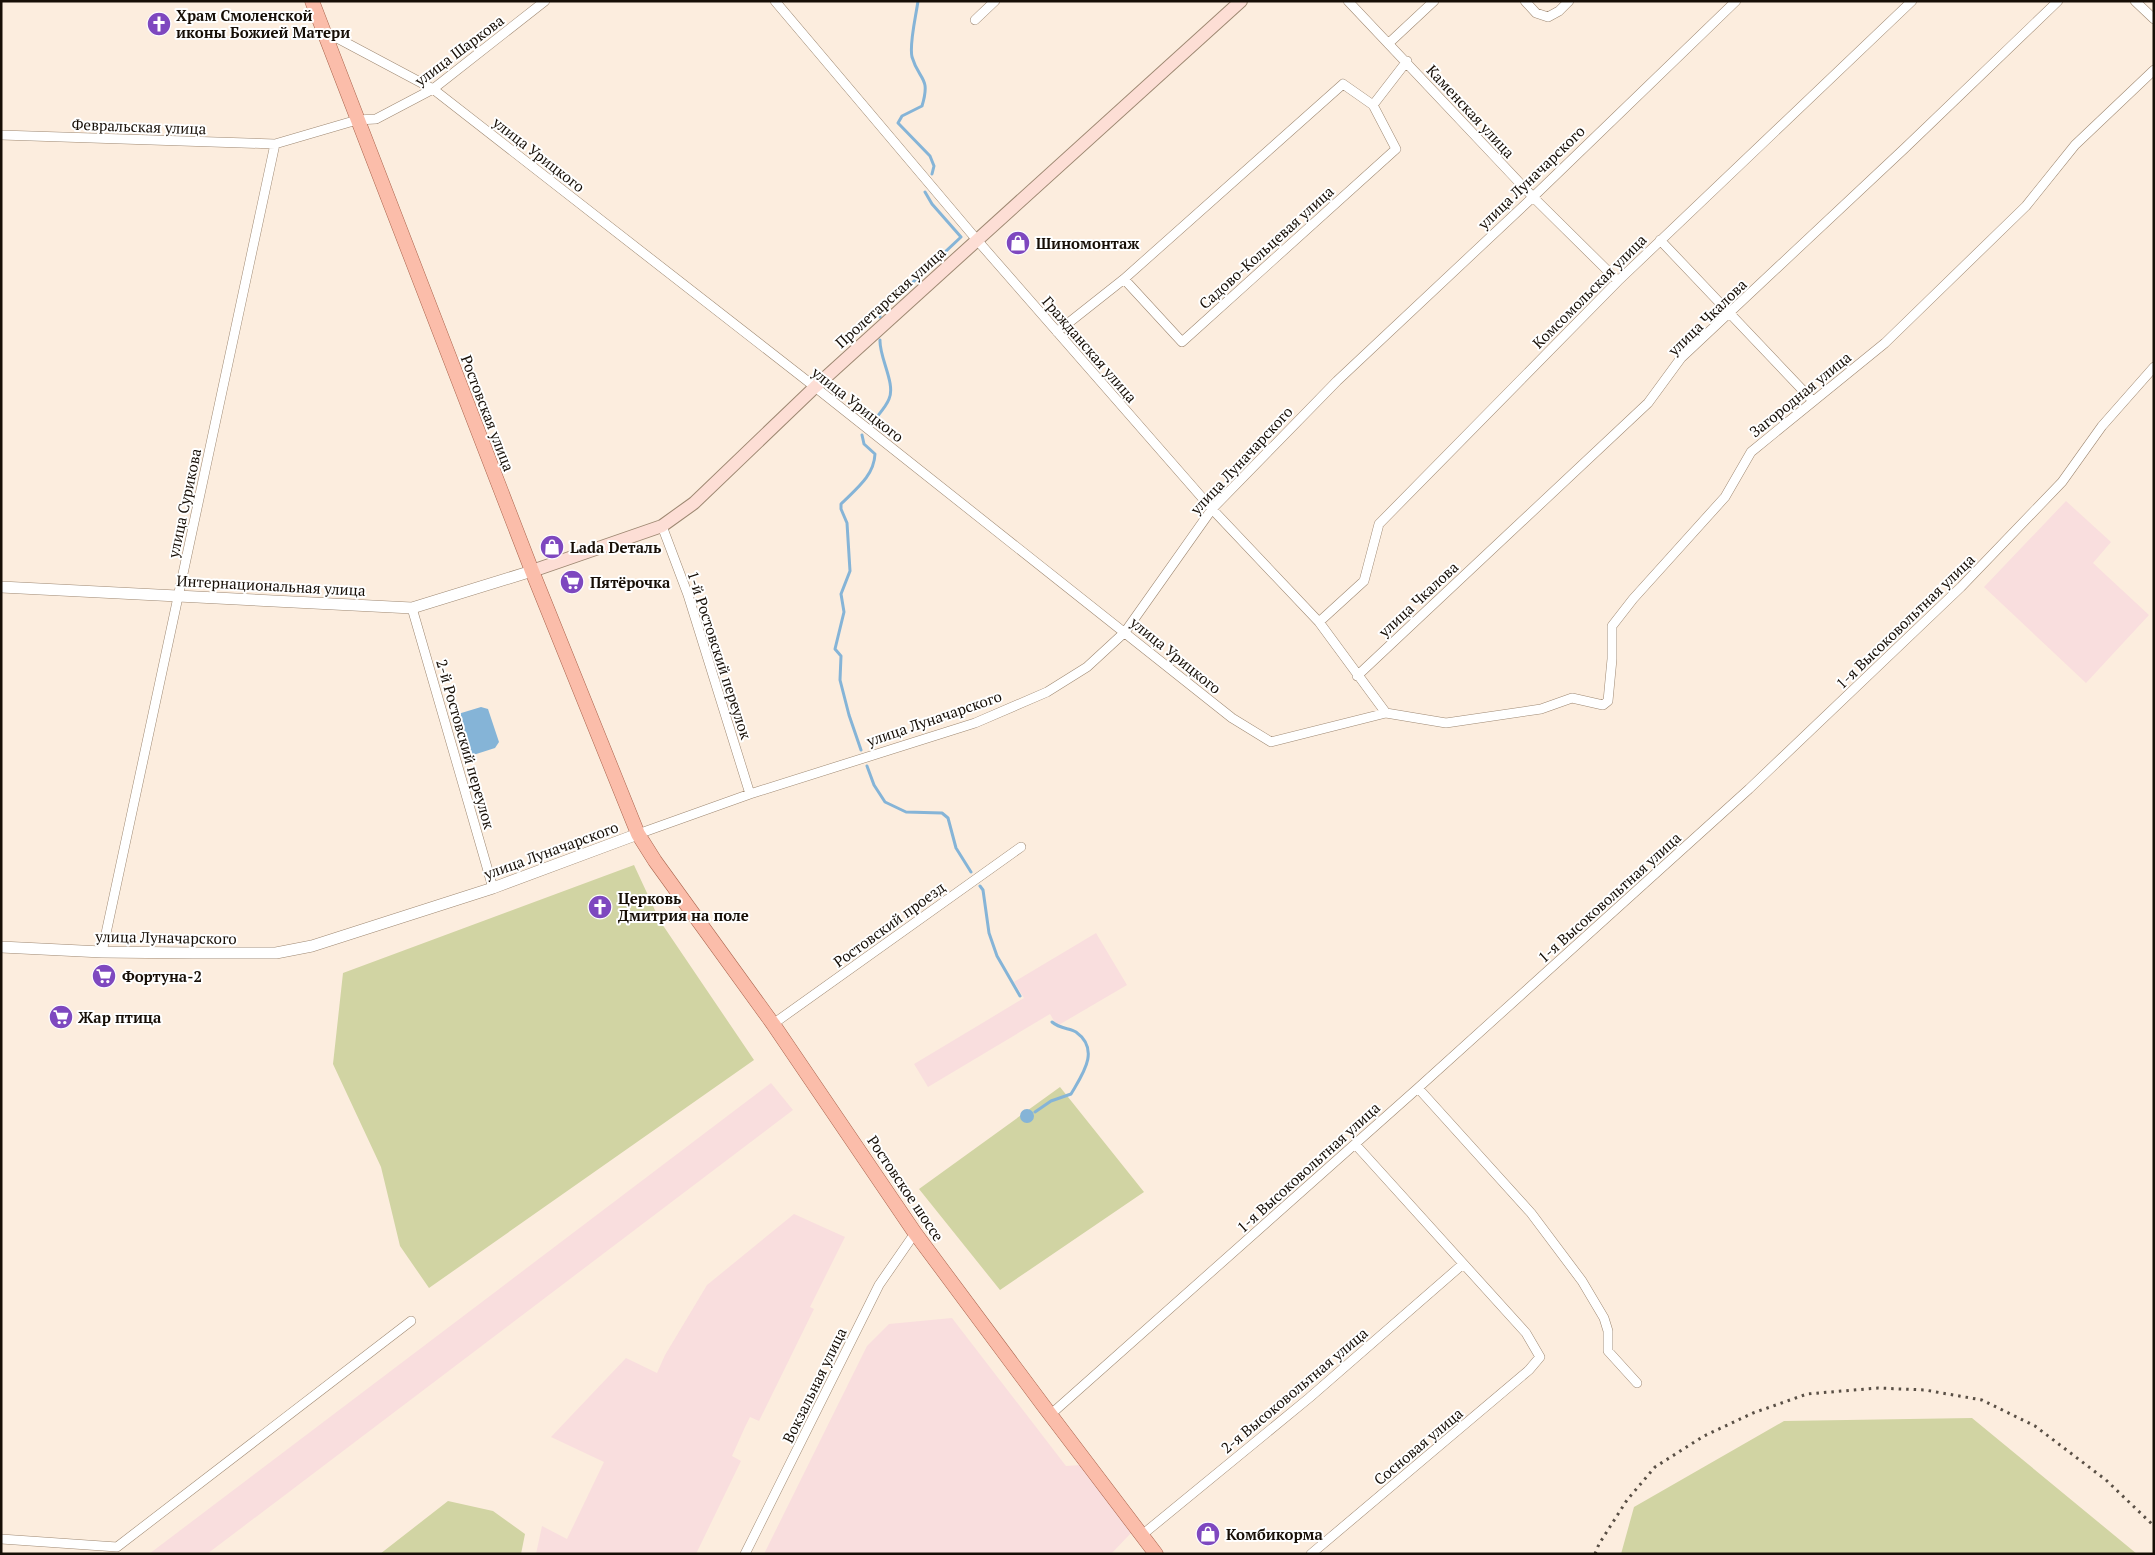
<svg xmlns="http://www.w3.org/2000/svg" width="2155" height="1555" font-family="'PT Serif',serif">
<style>
.industrial{fill:#f9dede}
.green{fill:#d1d4a3}
.water{fill:#85b4d7}
.lines{fill:none;stroke-linecap:round;stroke-linejoin:round}
.stream{stroke:#85b4d7;stroke-width:3}
.minor-casing{stroke:#9e8872;stroke-width:10}
.tertiary-casing{stroke:#9e8872;stroke-width:12}
.secondary-casing{stroke:#9e8872;stroke-width:14}
.primary-casing{stroke:#aa634c;stroke-width:15}
.minor{stroke:#fff;stroke-width:9}
.tertiary{stroke:#fff;stroke-width:11}
.secondary{stroke:#fdded5;stroke-width:12}
.primary{stroke:#fbbdaa;stroke-width:14}
.rail{stroke:#594f45;stroke-width:3;stroke-dasharray:2.5 5;stroke-linecap:butt}
.labels{text-anchor:middle;dominant-baseline:central;stroke-width:4;stroke-linejoin:round;paint-order:stroke}
.poi-label{font-size:15px;font-weight:bold;fill:#160e06;stroke:#fff;text-anchor:start}
.street-label{font-size:15px;fill:#160e06;stroke:#fff}
</style>
<rect width="100%" height="100%" fill="#fcedde"/>
<path class="industrial" d="M2066 501 2111 542 2093 563 2149 615 2086 683 1984 587Z
M1096 933 1127 985 1057 1026 1050 1014 928 1087 914 1064 1024 998 1014 982Z
M771 1083 793 1110 207 1554H149Z
M794 1214 845 1237 810 1307 814 1309 759 1421 750 1417 745 1427 732 1456 741 1461 696 1554H536L542 1526 567 1539 604 1462 551 1437 626 1358 657 1373 665 1355 707 1285Z
M952 1318 1066 1466 1081 1465 1133 1531 1111 1554H764L867 1346 889 1324Z"/>
<path class="green" d="M634 865 660 921 754 1060 429 1288 400 1246 381 1167 333 1064 343 973Z
M1060 1087 1144 1192 1000 1290 919 1189Z
M1972 1418 2137 1554H1621L1634 1507 1784 1421Z
M448 1501 493 1511 525 1534 521 1554H380Z"/>
<path class="water" d="M481 707 488 709 499 742 495 748 470 756 466 754 456 720 458 714Z
M1020 1116a7 7 0 1 1 14 0a7 7 0 1 1-14 0Z"/>
<g class="lines">
<path class="stream" d="M918 1C916 16 909 44 912 57 919 81 931 76 922 106L902 116 898 123 930 156 934 166 932 174
M880 317V313L961 237 932 204 925 192
M873 422C878 415 886 407 889 399 896 384 879 357 880 340
M861 750 849 715 840 680 841 656 835 649 844 612 841 594 850 571 847 523 841 509V504C856 489 874 476 875 454L864 444 862 435
M867 766 874 785 885 802 906 812 942 813 948 818 956 848 971 872
M980 886 983 890 989 933 997 956 1020 996
M1035 1112 1051 1101 1071 1094C1082 1075 1101 1050 1076 1032 1070 1028 1060 1029 1052 1022"/>
<g class="minor-casing">
<path id="minor" d="M775 1 977 240 1212 509 1319 622 1386 713
M1348 1 1533 197 1618 281
M1525 1 1536 13 1548 17 1559 11 1569 1
M2135 1 2154 19
M975 20 995 1
M324 31 433 89 815 387 1232 718 1271 742 1386 713 1446 723 1541 709 1572 698 1603 705 1608 701 1612 659V626L1633 599 1725 497 1751 452 1885 343 2026 206 2075 145 2154 70
M1389 43 1434 1
M1373 105 1407 61
M1 135 275 144
M1660 240 1813 401
M1057 332 1124 279 1343 84 1373 105 1396 149 1182 342 1124 279
M662 526 688 595 750 794
M412 608 493 888
M1319 622 1364 581 1379 524 1618 281 1912 1
M1357 676 1648 403 1681 358 1905 148 2058 1
M638 834 750 794 975 723 1047 692 1087 667 1125 632 1212 509 1337 381 1533 197 1736 1
M102 952 275 144 357 120 376 119 433 89 545 1
M773 1024 1021 847
M1418 1088 1531 1213 1582 1281 1604 1318 1608 1331V1351L1637 1383
M1050 1415 1418 1088 1749 789 1961 587 2062 482 2102 426 2154 367
M1142 1535 1309 1398 1463 1264
M1 1539 117 1547 411 1321
M745 1554 879 1285 915 1233
M1311 1554 1529 1370 1540 1357 1526 1333 1355 1144"/>
</g>
<g class="tertiary-casing">
<path id="tertiary" d="M1 587 412 608 532 571
M1 947 102 952 192 953H276L312 946 493 888 638 834"/>
</g>
<g class="secondary-casing">
<path id="secondary" d="M532 571 662 526 694 503 815 387 1241 1"/>
</g>
<g class="primary-casing">
<path id="primary" d="M312 1 532 571 638 834 655 861 773 1024 915 1233 1043 1405 1156 1554"/>
</g>
<use href="#minor" class="minor"/>
<use href="#tertiary" class="tertiary"/>
<use href="#secondary" class="secondary"/>
<use href="#primary" class="primary"/>
<path class="rail" d="M1595 1554 1599 1544 1627 1500 1655 1467 1704 1436 1753 1413 1807 1394 1878 1388 1925 1390 1982 1400 2035 1426 2106 1480 2154 1526"/>
</g>
<defs>
<g id="church-disc" transform="scale(1.25)"><circle r="9.5" fill="#7e48bf" stroke="#fff"/><path d="M-1.2-6h2.4v3.5h3.3v2.4h-3.3V6h-2.4V-.1h-3.3v-2.4h3.3Z" fill="#fff"/></g>
<g id="shop-disc" transform="scale(1.25)"><circle r="9.5" fill="#7e48bf" stroke="#fff"/><path d="M-5-2.5h2.3a2.7 3.5 0 0 1 5.4 0H5L5.5 6h-11ZM-1.5-2.5h3a1.5 2.3 0 0 0-3 0Z" fill="#fff"/></g>
<g id="supermarket-disc" transform="scale(1.25)"><circle r="9.5" fill="#7e48bf" stroke="#fff"/><path d="M-6-5.5h2.5l.6 2H6L4.5 2H-2.5L-4.4-4H-6ZM-1.5 3.2a1.3 1.3 0 1 0 .1 0ZM3 3.2a1.3 1.3 0 1 0 .1 0Z" fill="#fff"/></g>
</defs>
<g fill-rule="evenodd">
<use href="#church-disc" x="159" y="24"/>
<use href="#shop-disc" x="1018" y="243"/>
<use href="#shop-disc" x="552" y="547"/>
<use href="#supermarket-disc" x="572" y="582"/>
<use href="#church-disc" x="600" y="907"/>
<use href="#supermarket-disc" x="104" y="976"/>
<use href="#supermarket-disc" x="61" y="1017"/>
<use href="#shop-disc" x="1208" y="1534"/>
</g>
<g class="labels">
<g class="poi-label">
<text x="176" y="15">Храм Смоленской<tspan x="176" dy="17">иконы Божией Матери</tspan></text>
<text x="1036" y="243">Шиномонтаж</text>
<text x="570" y="547">Lada Dеталь</text>
<text x="590" y="582">Пятёрочка</text>
<text x="618" y="898">Церковь<tspan x="618" dy="17">Дмитрия на поле</tspan></text>
<text x="122" y="976">Фортуна-2</text>
<text x="78" y="1017">Жар птица</text>
<text x="1226" y="1534">Комбикорма</text>
</g>
<g class="street-label">
<text transform="translate(459 50) rotate(-37)">улица Шаркова</text>
<text transform="translate(1471 111) rotate(47)">Каменская улица</text>
<text transform="translate(139 126) rotate(2)">Февральская улица</text>
<text transform="translate(539 154) rotate(38)">улица Урицкого</text>
<text transform="translate(1531 177) rotate(-44)">улица Луначарского</text>
<text transform="translate(1266 247) rotate(-42)">Садово-Кольцевая улица</text>
<text transform="translate(1589 291) rotate(-45)">Комсомольская улица</text>
<text transform="translate(890 297) rotate(-42)">Пролетарская улица</text>
<text transform="translate(1707 317) rotate(-44)">улица Чкалова</text>
<text transform="translate(1090 349) rotate(49)">Гражданская улица</text>
<text transform="translate(1800 394) rotate(-39)">Загородная улица</text>
<text transform="translate(858 404) rotate(38)">улица Урицкого</text>
<text transform="translate(488 413) rotate(69)">Ростовская улица</text>
<text transform="translate(1241 460) rotate(-47)">улица Луначарского</text>
<text transform="translate(184 503) rotate(-78)">улица Сурикова</text>
<text transform="translate(271 585) rotate(3)">Интернациональная улица</text>
<text transform="translate(1418 599) rotate(-43)">улица Чкалова</text>
<text transform="translate(1905 621) rotate(-44)">1-я Высоковольтная улица</text>
<text transform="translate(720 655) rotate(72)">1-й Ростовский переулок</text>
<text transform="translate(1176 655) rotate(39)">улица Урицкого</text>
<text transform="translate(934 718) rotate(-19)">улица Луначарского</text>
<text transform="translate(466 744) rotate(74)">2-й Ростовский переулок</text>
<text transform="translate(551 850) rotate(-20)">улица Луначарского</text>
<text transform="translate(1609 897) rotate(-42)">1-я Высоковольтная улица</text>
<text transform="translate(889 924) rotate(-36)">Ростовский проезд</text>
<text transform="translate(166 937) rotate(1)">улица Луначарского</text>
<text transform="translate(1308 1167) rotate(-42)">1-я Высоковольтная улица</text>
<text transform="translate(906 1188) rotate(56)">Ростовское шоссе</text>
<text transform="translate(814 1385) rotate(-64)">Вокзальная улица</text>
<text transform="translate(1294 1390) rotate(-40)">2-я Высоковольтная улица</text>
<text transform="translate(1418 1446) rotate(-40)">Сосновая улица</text>
</g>
</g>
<rect width="2155" height="1555" fill="none" stroke="#160e06" stroke-width="5"/>
</svg>
